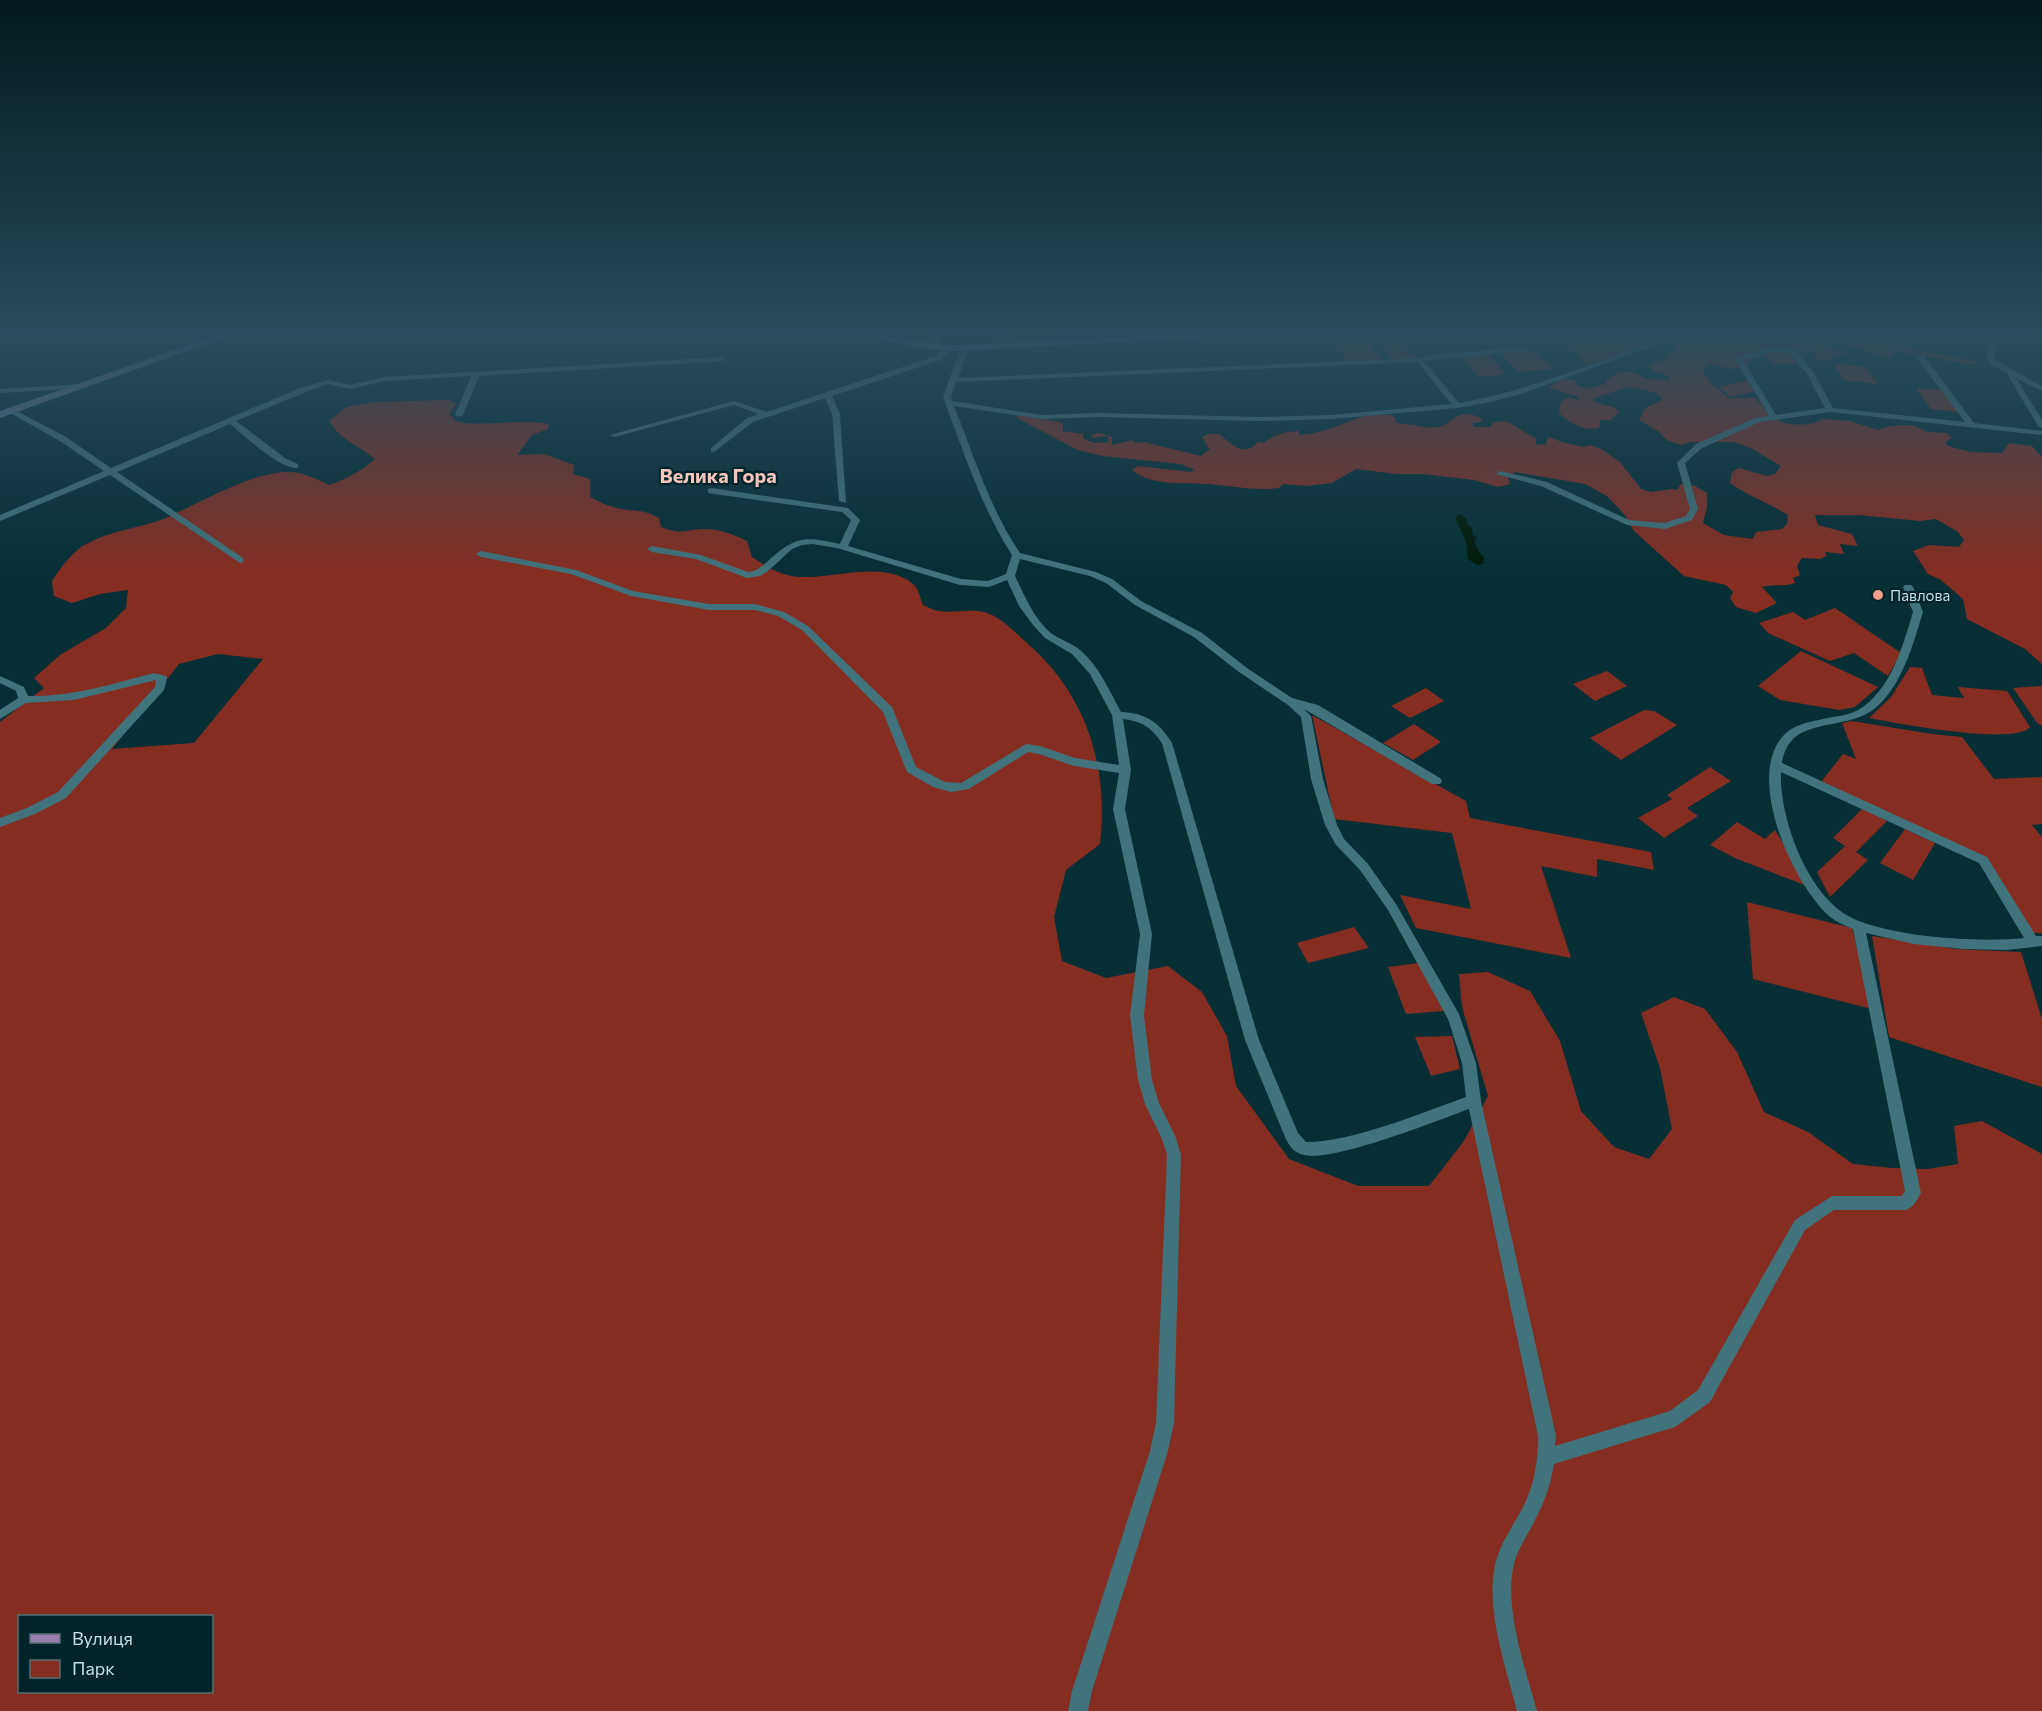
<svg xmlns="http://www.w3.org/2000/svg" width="2042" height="1711" font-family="Commissioner,sans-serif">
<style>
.green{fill:#852d21;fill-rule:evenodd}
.water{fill:#001906}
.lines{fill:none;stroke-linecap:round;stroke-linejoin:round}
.canal{fill:#001906;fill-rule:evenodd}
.street{fill:#41737c;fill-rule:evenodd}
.secondary{fill:#6e7995;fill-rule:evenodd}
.primary{fill:#9a7ead;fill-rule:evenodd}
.poi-dot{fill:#f59d8e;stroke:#00242a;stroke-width:2}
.labels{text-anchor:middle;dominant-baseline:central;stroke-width:4.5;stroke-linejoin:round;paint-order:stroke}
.far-poi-label{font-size:15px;fill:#c6dfe4;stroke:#00242a;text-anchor:start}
.far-district-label{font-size:20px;font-weight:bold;fill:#f8c5bc;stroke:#00242a}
</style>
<rect width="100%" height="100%" fill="#052e35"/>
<path class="green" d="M1363 335 1382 361 1348 362 1329 336Z
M1374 335H1398L1417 358 1393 360Z
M1576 335H1658L1663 339 1588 366 1565 344 1583 343Z
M1720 335H1882C1894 337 1904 345 1916 349 1938 355 1960 356 1982 364H1967L1895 351 1890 358C1870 357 1838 336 1825 345L1845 352 1840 356 1831 355 1832 360H1821L1814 356 1813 351 1789 350 1797 363 1775 365 1763 355 1748 362V365L1733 369 1710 364 1702 370 1711 383 1729 398H1756L1768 414 1784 423 1800 425 1815 423 1823 419 1850 421 1878 430 1891 426 1904 425 1915 426 1927 432 1947 433 1952 438 1945 442 1948 446 1971 452 2002 453 2009 443 2032 446 2042 457V664L2025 649 1967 619 1963 599 1941 580 1928 574 1913 551 1929 545 1959 547 1964 540 1958 532 1936 519 1920 521 1859 515H1815L1818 525 1852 534 1858 546 1840 544 1844 554 1825 552 1826 556 1820 559 1802 558 1797 566 1800 575 1793 578 1795 583C1784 587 1773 584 1762 587L1777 603 1756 613 1736 607 1730 598 1733 592 1726 585 1684 576 1634 531 1625 515 1607 496 1585 484 1515 472 1508 478 1510 484 1498 487 1474 480 1423 474H1397L1356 469 1332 483 1306 486 1283 484 1279 488C1256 491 1232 486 1209 484 1182 482 1154 487 1132 470L1138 466 1191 472 1194 469 1180 464 1103 456 1078 450 1017 418V415L1059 422 1063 424V431L1083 434 1084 439 1094 443 1109 442 1107 436 1092 438 1093 434 1099 433 1112 437V445L1133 440 1135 443 1144 442 1201 456 1210 449 1202 437 1208 434H1219C1230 442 1243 459 1258 442L1264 443C1274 434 1286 432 1299 431V435C1321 434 1340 425 1358 418 1368 414 1381 415 1392 415L1395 418V422L1400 424C1413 423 1426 429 1438 427 1454 425 1456 406 1481 418L1482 422 1472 423 1474 427H1490L1493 423 1503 421 1510 423 1536 439V444L1546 445 1547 439 1549 437 1562 442 1583 447 1591 445 1601 449 1620 462 1641 489 1651 492 1672 489 1677 490 1681 484 1695 486 1707 493V507L1703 523 1724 535 1753 539 1756 532 1782 529 1787 524 1788 515C1769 503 1748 496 1730 483L1732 472 1739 468 1767 476 1775 474 1781 466 1751 448 1734 442H1690L1681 445 1667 440 1658 431 1639 420 1645 408 1659 402 1663 398 1654 392 1628 387 1595 398 1594 402 1613 407 1619 411 1611 420H1600L1599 428C1583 431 1571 424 1559 413L1561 402 1568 397 1579 400V397L1549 388C1558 380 1565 376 1576 381L1578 386 1592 388 1605 384 1609 378 1619 372H1632L1648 379 1670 380 1669 376 1650 370 1649 364 1666 360 1664 356 1676 350 1675 346 1668 343 1688 337Z
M1532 350 1552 369 1519 372 1500 353Z
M1487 353 1506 374 1479 377 1459 355Z
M1833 364 1865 366 1877 384 1844 380Z
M1749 380 1756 391 1731 397 1719 387Z
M1916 388 1943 390 1959 412 1931 409Z
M448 400 456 403 449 414C452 416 453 419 456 421 472 428 525 418 549 424L548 429 532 435 517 455 544 454 574 465 573 474 590 479V497C600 502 610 507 622 509 638 512 643 509 659 518L661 527C682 535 684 530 704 529 720 529 733 534 747 541L752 557C769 569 786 578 808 577 840 577 885 561 913 584 919 589 920 598 923 605 928 607 934 611 940 611 958 614 976 606 994 616 1005 622 1016 633 1026 642 1086 694 1109 765 1100 844L1066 870 1054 917 1062 961 1106 978 1168 966 1202 992 1227 1036 1236 1086 1289 1159 1358 1186H1429L1464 1141 1488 1096 1462 1007 1459 974 1488 972 1530 991 1560 1041 1581 1111 1614 1147 1649 1159 1672 1129 1660 1068 1641 1013 1674 997 1705 1009 1737 1052 1764 1112 1808 1132 1853 1164 1892 1168 1928 1169 1958 1164 1954 1126 1982 1121 2042 1154V1711H0V722L44 688 34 678 60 655 106 628 126 608 128 590 100 594 72 603 54 596 52 581C62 566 73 550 90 542 112 531 138 528 161 520 197 505 252 471 290 472 305 473 317 479 329 485 347 479 361 471 375 459 357 444 342 441 329 421L347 407 374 402ZM218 654 263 659 194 743 112 749 179 664ZM20 1616H212V1692H20Z
M1835 608 1901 653 1888 676 1854 653 1830 661 1768 633 1759 623 1793 612 1805 620Z
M1801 651 1878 687 1855 707 1839 710 1780 700 1758 686Z
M1910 667 1922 668 1932 695 1964 698 1958 687 2007 691 2030 727C2015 746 1895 723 1869 718L1891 697Z
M1607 671 1627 686 1595 701 1573 684Z
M2042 686V725L2038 724 2013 688Z
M1426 688 1444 701 1410 718 1391 706Z
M1644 710 1654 711 1677 725 1621 760 1590 738Z
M1312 715 1466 801 1470 818 1651 852 1654 870 1597 859V877L1541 866 1571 958 1416 928 1400 895 1471 909 1452 833 1334 819Z
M1852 721 1932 734 1962 737 1994 779 2042 777V824L2032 825 2042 837V933H2031L1986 859 1821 782 1843 754 1856 759 1842 723Z
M1414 724 1441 742 1413 760 1383 743Z
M1710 767 1731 781 1687 808 1698 816 1664 838 1638 818 1672 799 1667 795Z
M1863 808 1887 821 1856 852 1868 860 1830 897 1817 872 1845 846 1833 838Z
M1737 822 1765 839 1775 830 1810 887 1735 858 1710 845Z
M1905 829 1935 843 1913 880 1880 863Z
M1747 902 1852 928 1872 1009 1753 979Z
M1354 927 1369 948 1308 963 1297 943Z
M1872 936 1957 949 2021 952 2042 1019V1087L1889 1037Z
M1418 963 1444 1011 1406 1014 1388 967Z
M1452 1036 1460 1069 1431 1076 1415 1037Z"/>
<path class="water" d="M1461 514 1468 520 1466 522 1472 528 1473 536 1477 537 1474 541 1480 554 1484 557 1483 564 1477 565 1468 559 1466 541 1455 518 1456 516Z"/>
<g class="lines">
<path class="canal" d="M913 335H927L937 339 933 341Z
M1007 335H1054L1051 337 945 343 941 341 945 339Z"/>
<path class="street" d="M936 335H943L937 349H931L930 347Z
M1672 335H1683L1524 393 1490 402 1457 408 1332 419 1260 421 1099 417 1042 419 954 406C974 456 990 509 1020 553L1096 572 1112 579 1141 601 1202 633 1247 668 1292 698 1318 705 1440 778 1442 781 1440 784H1432L1304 709 1311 716 1323 779 1337 825 1344 839 1368 864 1396 904 1459 1014 1476 1063 1481 1101 1556 1436 1555 1446 1670 1411 1698 1390 1795 1220 1832 1196H1902L1905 1191 1853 929C1844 925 1836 922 1829 916 1793 884 1746 780 1782 737 1792 725 1808 722 1823 719 1834 716 1848 716 1858 710 1891 691 1903 645 1913 612L1903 587 1905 585H1911L1913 587 1923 612C1913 644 1902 687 1874 709 1843 733 1790 714 1782 763L1987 857 2036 936H2042V946L2006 950 1963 949 1914 944 1866 933 1921 1193C1917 1200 1914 1207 1906 1210H1834L1805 1230 1710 1402 1675 1427 1554 1464C1551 1484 1544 1503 1535 1520 1529 1533 1521 1544 1516 1557 1501 1602 1525 1667 1537 1711H1517C1506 1667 1484 1606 1496 1561 1502 1540 1515 1523 1525 1503 1535 1482 1538 1459 1538 1436L1469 1109C1436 1121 1334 1162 1304 1155 1294 1153 1289 1146 1285 1137L1245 1040 1162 743C1152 728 1142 721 1123 719L1131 770 1125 809 1152 934 1144 1015 1152 1080 1159 1103 1176 1138 1181 1155 1174 1423 1168 1451 1092 1691 1088 1711H1068L1072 1691 1150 1451 1156 1423 1167 1155 1162 1139 1145 1104 1138 1080 1130 1015 1140 934 1113 809 1119 773 1074 766 1039 754 1028 752 969 789 951 792 933 787 907 772 883 712 802 630 778 616 755 610H709L631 596 571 574 481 557 476 554 481 551 576 570 633 591 709 604H755L784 612 808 626 892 707 916 767 945 782 961 783 1026 744 1040 746 1075 758 1119 765 1112 715 1090 674 1072 654 1045 638 1033 625 1019 606 1007 580 989 587 960 585 837 548 812 544 802 545 792 549 767 572 760 576 747 578 696 559 652 552 647 549 652 546 701 555 748 572C757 571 761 567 768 561 796 536 803 536 840 544L851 520 842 512 708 493V489L711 488 848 508 860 520 848 546 961 579 988 581 1006 574 1012 555C981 507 963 450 943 397L961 347 965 345 969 347 958 378 1419 358 1427 355 1526 347V351H1523L1424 361 1459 403C1532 390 1602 360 1672 335ZM1418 362 1451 404 1332 415 1260 417 1099 413 1042 415 952 401 951 397 956 382ZM1020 559 1090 576 1106 583 1135 605 1194 637 1239 672 1288 705 1301 717 1311 779 1325 825 1336 845 1360 870 1388 910 1448 1019 1462 1063 1466 1097C1421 1113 1353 1142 1306 1142L1298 1133 1259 1040 1172 743C1159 722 1146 713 1121 712 1109 690 1099 666 1080 650 1072 643 1061 640 1052 634 1034 619 1025 597 1015 576ZM1781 772 1979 863 2024 938C1980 943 1892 937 1852 918 1808 897 1779 818 1781 772Z
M1993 335H2000L1994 358 1997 361 2042 386V391L2016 378 2042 420V428L2038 426 2006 372 1991 365 1986 358Z
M948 346 955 348 941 360 832 396 840 414 846 503 839 501 832 414 825 398 753 422 714 452H711V448L747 418 759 414 734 405 614 437 610 435 734 401 767 412 935 356Z
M1770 348 1795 349 1814 373 1833 408 1965 422 1917 358 1924 356 1974 423 2042 431V435L1830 412 1760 422 1702 448 1685 463 1698 509 1692 520 1665 529 1627 525 1541 486 1496 474 1500 471 1547 482 1629 520 1664 523 1686 516 1690 509 1677 463 1696 444 1755 418 1769 416 1735 359ZM1770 352 1790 353 1807 374 1825 408 1776 415 1743 360Z
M722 357H725V361L479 376 463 415 459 417 455 415 471 376 385 381 350 389 328 384 306 392 236 421 285 458 298 464V468C279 469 245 436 230 424L117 472 243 558V562L240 563 110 475 0 521V515L104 471 60 441 10 413 9 411 13 409 66 437 111 468 300 388 328 380 350 385 385 377Z
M83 384 87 386 86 388 0 393V389Z
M154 673 166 676 167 678 164 690 66 798 35 814 0 827V818L27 808 58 792 155 687 156 680 74 700 26 703 0 719V710L18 698 16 691 0 683V676L24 687 28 696C72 697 112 684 154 673Z"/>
<path class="secondary" d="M217 335H232L0 418V411Z"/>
<path class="primary" d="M863 335C893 335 923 345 953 345 1037 343 1120 335 1204 335L1199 338 951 351 922 348Z"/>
</g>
<linearGradient id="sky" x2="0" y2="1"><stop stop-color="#03191d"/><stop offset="0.58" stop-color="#2a4c5c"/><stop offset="1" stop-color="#2a4c5c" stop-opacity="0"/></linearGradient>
<rect width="2042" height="575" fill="url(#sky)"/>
<circle class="poi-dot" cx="1878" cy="595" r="6"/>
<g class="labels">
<g class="far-poi-label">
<text x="1890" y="595">Павлова</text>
</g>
<g class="far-district-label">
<text x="718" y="475">Велика Гора</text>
</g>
</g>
<rect x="18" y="1615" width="195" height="78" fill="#00242a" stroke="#4f6f74" stroke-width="1.5"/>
<rect x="30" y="1634" width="30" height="9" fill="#9a7ead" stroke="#4f6f74" stroke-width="1.5"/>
<text x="72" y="1645" font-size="18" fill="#c6dfe4">Вулиця</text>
<rect x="30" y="1660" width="30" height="18" fill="#852d21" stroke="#4f6f74" stroke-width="1.5"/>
<text x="72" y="1675" font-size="18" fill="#c6dfe4">Парк</text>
</svg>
